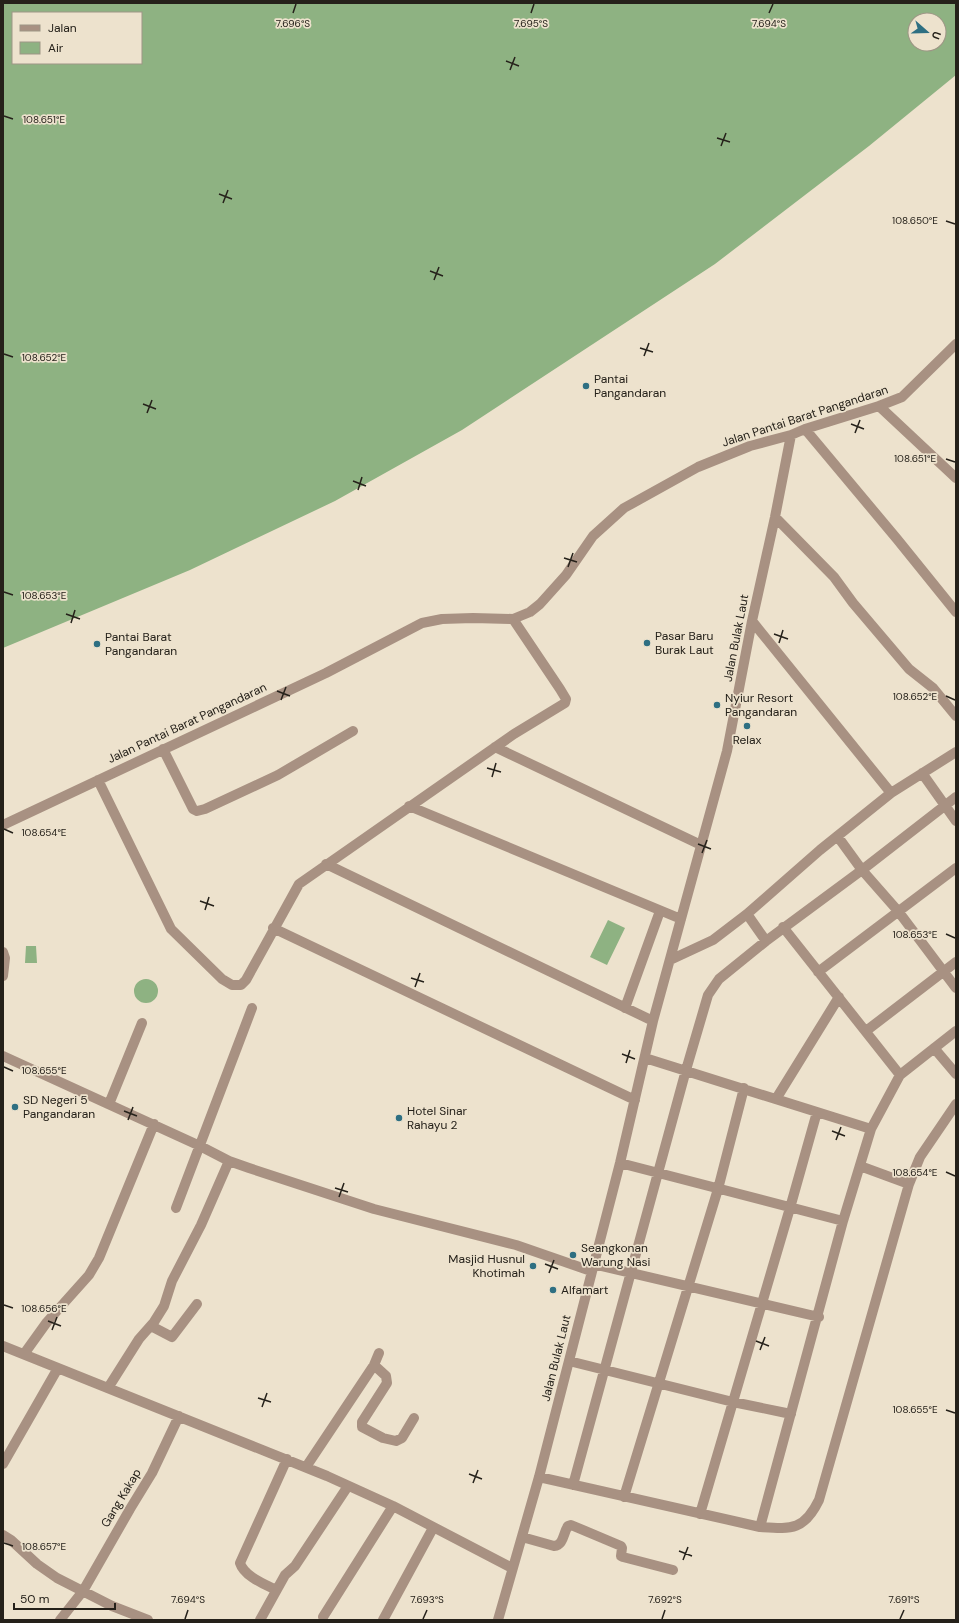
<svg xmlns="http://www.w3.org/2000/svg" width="959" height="1623" font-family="'DM Sans',sans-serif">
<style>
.water{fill:#8eb282;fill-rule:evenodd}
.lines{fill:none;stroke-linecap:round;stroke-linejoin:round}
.minor{stroke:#a89182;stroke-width:10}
.ticks{fill:none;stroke:#25211a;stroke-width:1.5}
.poi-dot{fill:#2e6f82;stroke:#ede2cd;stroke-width:1.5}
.labels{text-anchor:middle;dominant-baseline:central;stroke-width:3.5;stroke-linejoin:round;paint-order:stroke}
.poi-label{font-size:12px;fill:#25211a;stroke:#ede2cd;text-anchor:start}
.street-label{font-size:12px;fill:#25211a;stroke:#ede2cd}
.ticks-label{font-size:10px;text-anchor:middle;fill:#25211a;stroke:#ede2cd;stroke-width:3.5;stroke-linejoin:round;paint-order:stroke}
</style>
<rect width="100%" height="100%" fill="#ede2cd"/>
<path class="water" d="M3 3H956V75L869 146 715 264 462 430 335 501 190 570 3 648ZM13 13H141V63H13ZM915 20H939V44H915Z
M608 920 625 928 607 965 590 957Z
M26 946H36L37 963H25Z
M134 991a12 12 0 1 1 24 0a12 12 0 1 1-24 0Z"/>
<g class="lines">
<path class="minor" d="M879 406 956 478
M805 429 897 539 956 612
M775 517 834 577 853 603 909 669 933 688 956 716
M752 621 891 793
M495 747 701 845
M163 749 193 809 197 811 205 809 278 775 353 731
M922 773 956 821
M98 780 171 929 222 979 232 985H241L246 980 299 884 514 734 565 703 566 699 560 689 513 619
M409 806 681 919
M3 825 326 673 422 623 442 619 473 618 513 619 530 612 540 604 566 575 593 536 624 508 698 467 750 446 791 435 805 429 879 406 902 397 956 344
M838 837 862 870 898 911 956 988
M326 864 653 1021
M747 914 766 941
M783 927 900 1075
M273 928 635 1100
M3 952 5 958 3 976
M670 960 713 940 747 914 820 850 891 793 956 752
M818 972 956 868
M625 1008 660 911
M866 1031 956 962
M934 1048 956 1074
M3 1056 200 1146 229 1161 249 1168 374 1209 516 1245 591 1271
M645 1058 871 1129
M776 1099 839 997
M109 1104 142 1023
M620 1163 843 1221
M860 1166 909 1184
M176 1208 252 1008
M593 1264 819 1317
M151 1326 172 1337 197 1304
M3 1346 327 1476 393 1506 512 1568
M24 1354 47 1322 89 1275 99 1258 154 1124
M569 1361 733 1402 791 1414
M374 1365 386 1376 387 1383 362 1422V1427L383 1438 396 1441 402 1438 414 1418
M108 1388 139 1339 154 1322 164 1306 172 1281 201 1225 229 1161
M3 1464 58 1368
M306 1467 374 1365 379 1353
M539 1477 760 1527C791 1529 804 1531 819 1500L909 1184 920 1157 956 1104
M573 1485 686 1070 708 995 719 979 766 941 862 870 956 797
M624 1497 718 1189 744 1088
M700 1514 790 1208 817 1112
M760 1527 843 1221 871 1129 900 1075 956 1031
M3 1535 11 1540 37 1564 57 1578 112 1606 148 1620
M522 1537 554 1546C564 1545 563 1533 568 1526L571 1525 621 1546 622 1548 621 1556 623 1557 673 1570
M276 1590C264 1584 244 1576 240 1563L287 1459
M323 1617 393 1506
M60 1620 83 1591 130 1509 152 1473 179 1416
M260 1620 285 1575 295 1566 348 1486
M383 1620 433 1528
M498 1620 539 1477 620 1163 653 1021 727 751 752 621 775 517 791 435"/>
</g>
<path class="ticks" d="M293 13 296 4M531 13 534 4M769 13 773 4M506 61 519 66M510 70 515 57M4 116 13 119M717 138 730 142M721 146 726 133M219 194 232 199M223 203 228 190M946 221 955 224M430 271 443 276M434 280 439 267M640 348 653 352M4 354 13 357M644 356 649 343M143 404 156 409M147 413 152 400M851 424 864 429M855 433 860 420M946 459 955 462M353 481 366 486M358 490 362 477M564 558 577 562M568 567 573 553M4 592 13 595M66 614 80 619M71 623 75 610M774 634 788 639M779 643 783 630M277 691 290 696M946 696 955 700M281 700 286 687M487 768 501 772M492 777 496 763M4 829 13 833M698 844 711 849M702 853 707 840M200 901 214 906M205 910 209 897M946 934 955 938M411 978 424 982M415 987 420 973M622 1054 635 1059M626 1063 630 1050M4 1067 13 1071M124 1111 137 1116M128 1120 133 1107M832 1131 845 1136M836 1140 841 1127M946 1172 955 1176M335 1188 348 1192M339 1197 344 1183M545 1264 558 1269M549 1273 554 1260M4 1305 13 1308M48 1321 61 1326M52 1330 57 1317M756 1341 769 1346M760 1350 765 1337M258 1398 271 1402M262 1407 267 1393M946 1410 955 1413M469 1474 482 1479M473 1483 478 1470M4 1543 13 1546M679 1551 692 1556M683 1560 688 1547M185 1619 188 1610M423 1619 427 1610M662 1619 665 1610M900 1619 904 1610"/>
<g class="poi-dot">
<circle cx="586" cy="386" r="4"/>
<circle cx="647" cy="643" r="4"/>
<circle cx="97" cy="644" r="4"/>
<circle cx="717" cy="705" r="4"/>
<circle cx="747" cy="726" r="4"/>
<circle cx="15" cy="1107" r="4"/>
<circle cx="399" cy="1118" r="4"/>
<circle cx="573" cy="1255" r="4"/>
<circle cx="533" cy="1266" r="4"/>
<circle cx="553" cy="1290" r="4"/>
</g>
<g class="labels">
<g class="poi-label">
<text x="594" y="379">Pantai<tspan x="594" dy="14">Pangandaran</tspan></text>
<text x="655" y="636">Pasar Baru<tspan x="655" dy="14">Burak Laut</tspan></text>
<text x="105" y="637">Pantai Barat<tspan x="105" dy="14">Pangandaran</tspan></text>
<text x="725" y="698">Nyiur Resort<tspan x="725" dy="14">Pangandaran</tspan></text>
<text x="747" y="740" text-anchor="middle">Relax</text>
<text x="23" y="1100">SD Negeri 5<tspan x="23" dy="14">Pangandaran</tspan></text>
<text x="407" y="1111">Hotel Sinar<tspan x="407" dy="14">Rahayu 2</tspan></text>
<text x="581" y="1248">Seangkonan<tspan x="581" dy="14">Warung Nasi</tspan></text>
<text x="525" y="1259" text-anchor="end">Masjid Husnul<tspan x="525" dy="14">Khotimah</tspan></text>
<text x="561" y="1290">Alfamart</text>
</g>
<g class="street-label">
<text transform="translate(805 416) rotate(-18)">Jalan Pantai Barat Pangandaran</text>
<text transform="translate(736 638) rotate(-79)">Jalan Bulak Laut</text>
<text transform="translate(187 723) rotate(-25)">Jalan Pantai Barat Pangandaran</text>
<text transform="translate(556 1358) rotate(-76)">Jalan Bulak Laut</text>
<text transform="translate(121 1498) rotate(-59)">Gang Kakap</text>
</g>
</g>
<g class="ticks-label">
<text x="531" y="27">7.695°S</text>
<text x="293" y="27">7.696°S</text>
<text x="769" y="27">7.694°S</text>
<text x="44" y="123">108.651°E</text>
<text x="915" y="224">108.650°E</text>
<text x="44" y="361">108.652°E</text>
<text x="915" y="462">108.651°E</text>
<text x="44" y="599">108.653°E</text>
<text x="915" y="700">108.652°E</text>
<text x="44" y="836">108.654°E</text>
<text x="915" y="938">108.653°E</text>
<text x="44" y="1074">108.655°E</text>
<text x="915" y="1176">108.654°E</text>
<text x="44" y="1312">108.656°E</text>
<text x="915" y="1413">108.655°E</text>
<text x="44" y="1550">108.657°E</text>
<text x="188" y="1603">7.694°S</text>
<text x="427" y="1603">7.693°S</text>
<text x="665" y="1603">7.692°S</text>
<text x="904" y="1603">7.691°S</text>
</g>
<rect width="959" height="1623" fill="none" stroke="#25211a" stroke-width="8"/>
<rect x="12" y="12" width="130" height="52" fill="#ede2cd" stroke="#9d9585"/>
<rect x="20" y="25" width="20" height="6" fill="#a89182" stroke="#9d9585"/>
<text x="48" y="32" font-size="12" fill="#25211a">Jalan</text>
<rect x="20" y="42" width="20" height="12" fill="#8eb282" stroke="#9d9585"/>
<text x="48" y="52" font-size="12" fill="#25211a">Air</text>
<g transform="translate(927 32) rotate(110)"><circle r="19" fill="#ede2cd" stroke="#9d9585"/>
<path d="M0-3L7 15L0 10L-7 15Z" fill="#2e6f82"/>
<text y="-6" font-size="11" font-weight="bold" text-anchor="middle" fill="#25211a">U</text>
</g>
<path d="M14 1603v6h101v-6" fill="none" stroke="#25211a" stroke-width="2"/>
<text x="20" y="1603" font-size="12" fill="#25211a" stroke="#ede2cd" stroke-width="3" paint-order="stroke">50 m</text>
</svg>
